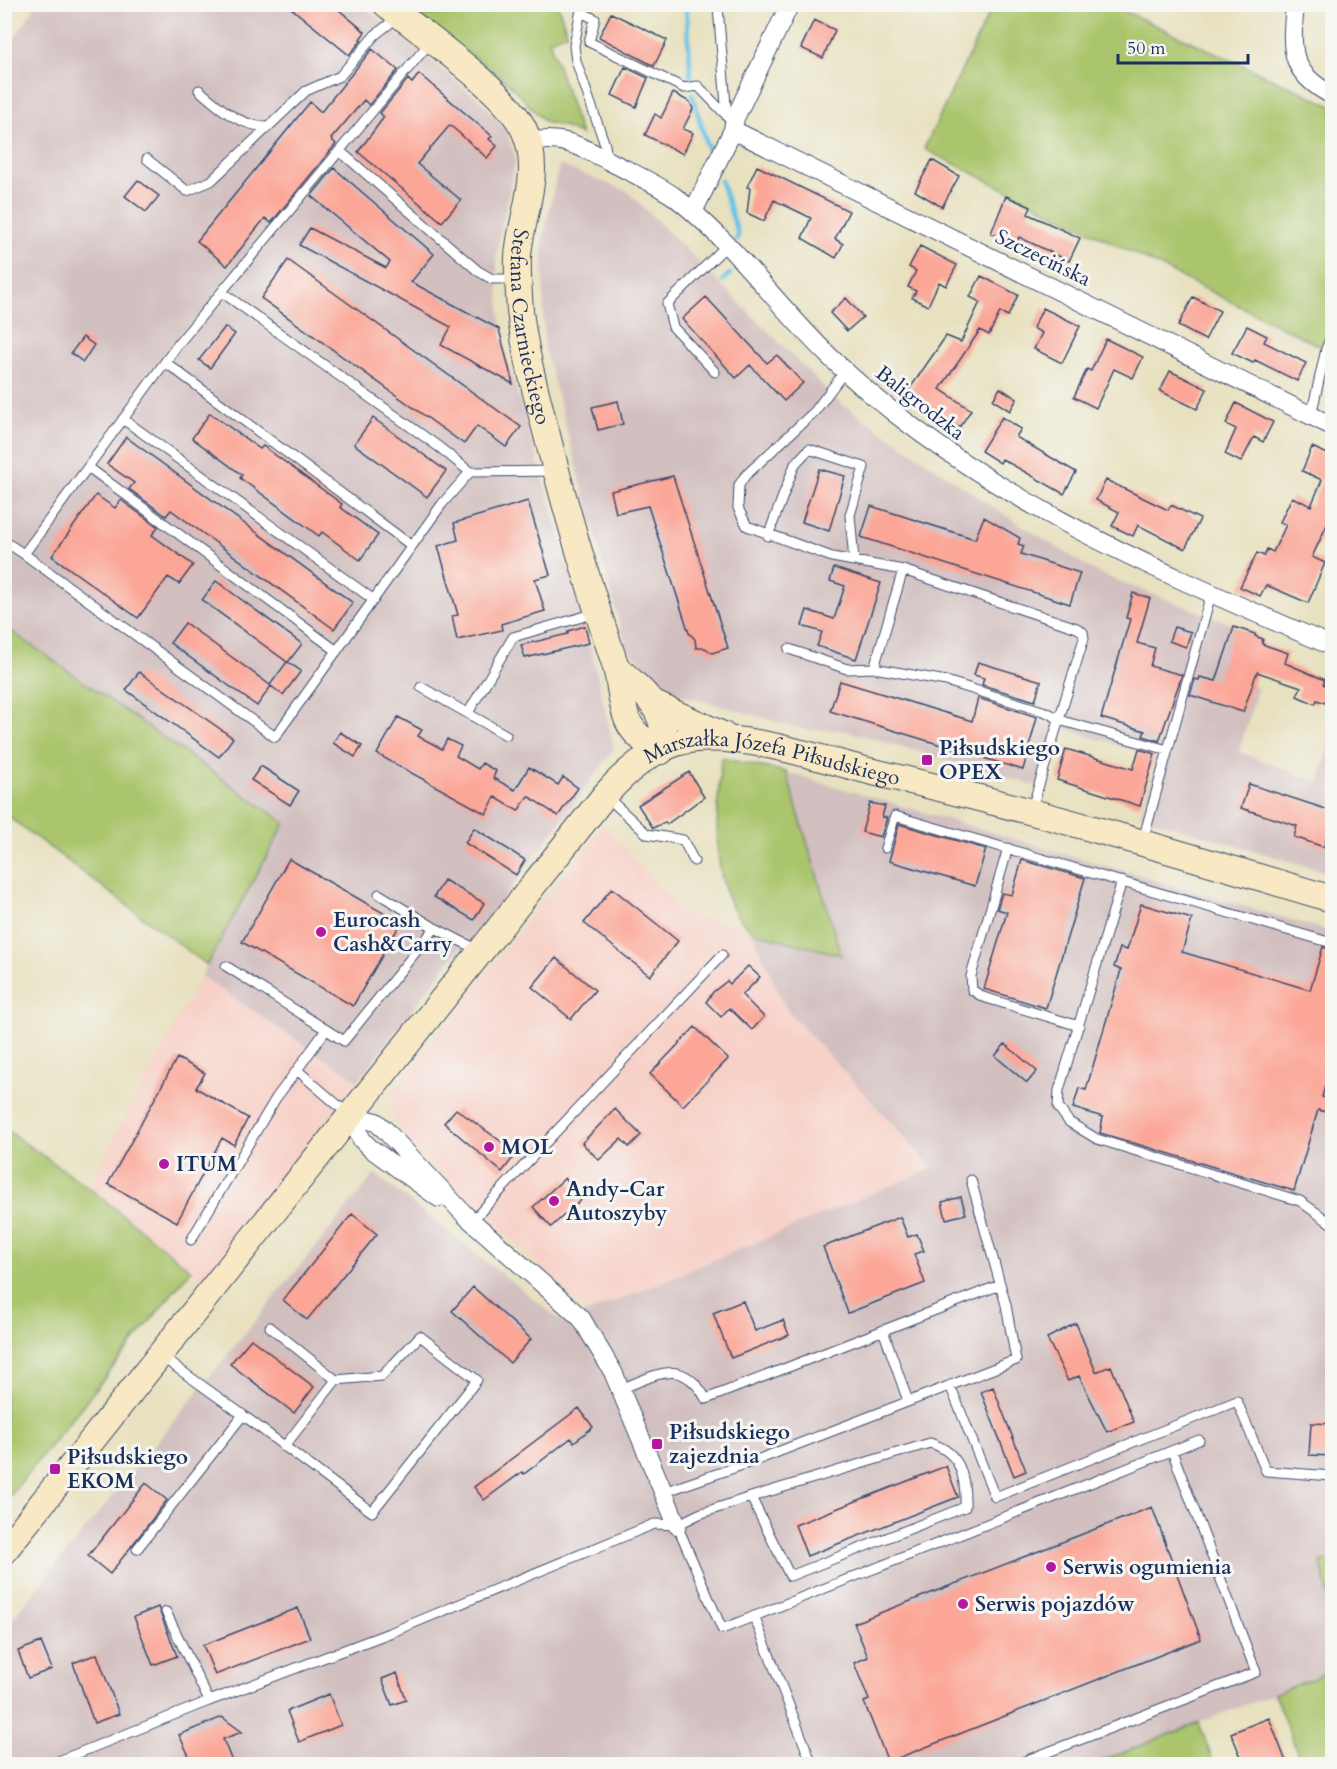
<svg xmlns="http://www.w3.org/2000/svg" width="1337" height="1769" font-family="Cardo,serif">
<style>
.built{fill:#f7d1c8}
.industrial{fill:#d2bfc0}
.green{fill:#aac56c;stroke:#627a65;stroke-width:1.5}
.lines{fill:none;stroke-linecap:round;stroke-linejoin:round}
.stream{stroke:#67c2e5;stroke-width:5}
.building{fill:#fba696}
.lane-casing{stroke:#3a4a6d;stroke-width:11}
.street-casing{stroke:#3a4a6d;stroke-width:20}
.secondary-casing{stroke:#3a4a6d;stroke-width:28}
.lane{stroke:#fff;stroke-width:9}
.street{stroke:#fff;stroke-width:18}
.secondary{stroke:#f8e8c3;stroke-width:26}
.poi-dot{fill:#b5179e;stroke:#f6f6f2;stroke-width:2}
.labels{text-anchor:middle;dominant-baseline:central;stroke-width:6;stroke-linejoin:round;paint-order:stroke}
.street-label{font-size:21px;fill:#1b2f5e;stroke:#f6f6f2}
.poi-label{font-size:21px;font-weight:bold;fill:#1b2f5e;stroke:#f6f6f2;text-anchor:start}
</style>
<rect width="100%" height="100%" fill="#f6f6f2"/>
<filter id="ink" filterUnits="userSpaceOnUse"><feTurbulence type="fractalNoise" baseFrequency=".0167" numOctaves="2"/><feDisplacementMap in="SourceGraphic" scale="12" xChannelSelector="R" yChannelSelector="G"/><feConvolveMatrix kernelMatrix="1 2 1 2 8 2 1 2 1" color-interpolation-filters="sRGB"/></filter>
<filter id="wash" filterUnits="userSpaceOnUse"><feTurbulence type="fractalNoise" baseFrequency=".008" numOctaves="4" result="noise"/><feDisplacementMap in="SourceGraphic" scale="24" xChannelSelector="R" yChannelSelector="G"/><feGaussianBlur stdDeviation="1.35" result="paint"/><feColorMatrix in="noise" values="0 0 0 0 0 0 0 0 0 0 0 0 0 0 0 0 0 1.4 0 .05"/><feComposite in="paint" operator="in"/></filter>
<g filter="url(#wash)">
<rect width="100%" height="100%" fill="#e8e1c0"/>
<path class="built" d="M604 824 681 912 752 931 786 1009 934 1168 588 1313 413 1147 393 1119 391 1093Z
M201 976 358 1081 203 1280 88 1187Z"/>
<path class="industrial" d="M36 5H362L483 103 506 130 516 159 496 256 502 339 585 623 614 749 483 926 449 962 358 1081 201 976 285 823 5 626V53Z
M559 165 627 191 839 402 994 508 1098 573 1257 634 1241 681 1258 687 1239 752 1319 782 1330 747H1332V874L1140 816 1158 757 1062 728 1044 788 844 730H806L671 692 626 647 544 346 543 238Z
M786 772 1332 932V1561H1321L1332 1618V1671L1094 1764H5V1628L375 1174 564 1323 933 1168 786 1009 752 931 840 954Z"/>
<path class="green" d="M463 5H558L567 33 549 40 581 135 563 126 545 122 509 84 417 15 447 14Z
M993 5H1111L1332 106V352L924 149Z
M4 626 285 823 207 965 5 814Z
M721 758 786 772 841 955C826 951 760 936 751 930 706 895 718 809 721 758Z
M5 1129 88 1187 191 1270 5 1502Z
M1321 1561H1332V1618Z
M1332 1671V1764H1302L1274 1694Z
M1199 1723 1214 1764H1094Z"/>
<g class="lines">
<path class="stream" d="M686 4 691 80
M692 94 710 156
M721 181 738 234 737 239
M723 280 730 274"/>
</g>
<g id="blocks">
<path class="building" d="M286 4H332L365 32 360 39 362 40 349 55Z
M611 13 667 40 654 66 599 37Z
M814 20 835 30 823 58 801 48Z
M372 49 398 70 369 105 364 100 331 139 336 144 271 223 265 218 227 266 197 241 310 102 321 112Z
M625 67 648 78 636 107 612 95Z
M419 74 492 136 489 139 497 146 487 158 450 125 417 164 461 200 442 222 358 152 384 117 380 113 408 79 412 83Z
M673 93 690 102 693 109 683 129 693 133 683 154 645 135 655 114 661 118Z
M932 160 959 176 942 207 915 191Z
M757 166 849 211 835 239 843 244 836 258 802 238 811 218 801 213 774 200 764 221 747 213 750 188 747 187Z
M334 168 434 254 411 282 499 329 513 384 441 345 451 327 299 245 310 228 386 268 390 262 311 196Z
M138 180 159 196 146 212 125 196Z
M1006 196 1031 207 1028 214 1080 238 1069 261 1019 237 1016 244 991 233Z
M920 246 957 265 946 286 939 282 928 306 912 298 916 291 908 287 916 271 909 267Z
M288 260 521 427 506 447 477 426 464 444 261 298Z
M981 276 1018 295 1008 316 1000 312 989 335 980 330 940 389 971 410 959 428 926 407 923 411 904 397 946 336 961 342 980 302 970 297Z
M706 297 767 363 777 355 803 383 784 401 750 365 736 378 682 319Z
M1193 297 1220 311 1205 340 1178 326Z
M846 298 863 317 847 331 830 313Z
M1043 308 1080 326 1062 363 1034 349 1042 333 1033 328Z
M1247 326 1267 336 1264 342 1306 363 1297 381 1255 360 1253 363 1232 353Z
M225 327 235 334 210 368 199 360Z
M83 337 94 345 83 362 71 353Z
M1106 339 1143 357 1133 378 1114 369 1096 408 1074 397 1087 369 1091 371Z
M1170 371 1207 389 1197 409 1160 391Z
M1000 388 1017 399 1010 411 993 400Z
M618 401 623 424 598 430 592 407Z
M1236 403 1273 422 1263 442 1254 437 1241 462 1225 454 1236 429 1226 424Z
M210 413 260 449 263 446 342 504 340 507 378 535 360 560 322 532 319 536 240 478 242 475 192 438Z
M1002 417 1021 429 1016 437 1076 472 1064 494 1002 459 1000 463 981 451Z
M373 418 446 471 427 497 354 444Z
M126 437 353 603 334 629 171 510 166 516 129 489 134 483 107 464Z
M1312 447 1332 456V514L1312 557 1325 563 1308 603 1266 585 1260 596 1240 587 1257 553 1264 556 1267 549 1273 552 1286 525 1280 522 1292 497 1311 506 1322 480 1302 471Z
M819 469 845 476 829 531 802 522Z
M673 476 728 648 712 653 705 648H696L695 639 689 633 648 506 616 513 611 491Z
M1106 480 1168 510 1171 505 1200 519 1185 549 1138 525 1133 536 1112 526 1119 512 1096 500Z
M96 495 115 508 121 500 158 527 152 535 193 565 179 584 168 577 138 618 52 556Z
M528 501 550 575 535 579 545 611 501 624 502 630 457 640 452 616 458 615 438 546 458 540 454 523Z
M871 506 975 539 984 517 1020 538 1018 544 1024 546 1021 554 1080 573 1070 604 861 537Z
M834 568 881 583 856 659 817 646 822 632 802 626 807 610 834 619 845 586 830 581Z
M216 581 302 644 288 662 301 671 283 695 271 686 257 706 170 643 185 623 270 685 287 662 202 600Z
M1133 593 1150 598 1137 643 1155 648 1150 666 1182 675 1159 741 1143 736 1145 731 1101 718 1130 619 1126 618Z
M585 626 589 643 525 658 521 645 568 634V631Z
M1174 627 1191 632 1186 647 1169 641Z
M1234 627 1255 634V636L1263 639 1262 644 1288 653 1285 663 1325 680 1323 684 1331 688 1325 703 1317 700 1315 704 1297 696 1301 687 1257 672 1243 712 1190 695 1195 679 1199 680 1200 677 1216 681Z
M978 662 1041 681 1035 701 982 685 984 678 974 675Z
M139 672 233 738 219 757 126 690Z
M840 681 972 721 978 698 1037 717 1023 770 830 711Z
M398 717 422 730 418 736 442 749 447 739 461 746 456 756 478 769 482 763 496 771 493 778 515 790 529 767 558 785 563 777 578 788 558 816 528 796 518 811 495 797 486 814 377 754Z
M340 732 362 746 355 757 333 743Z
M1066 749 1133 769 1139 749 1155 754 1140 806 1057 780Z
M261 766 299 791 290 805 251 780Z
M689 772 704 797 667 824 665 822 653 828 638 805Z
M1249 784 1332 811V820L1324 847 1294 837 1297 826 1241 808Z
M870 803 885 806 882 817 887 818 881 837 862 832Z
M899 824 986 849 975 886 889 861Z
M474 828 525 860 516 875 465 843Z
M289 859 401 923 353 1006 242 942Z
M1022 860 1085 878 1046 1008 984 989 1007 912 997 909 1002 893 1012 895Z
M444 880 484 903 474 920 434 897Z
M612 888 678 941 650 976 584 923Z
M1141 904 1192 919 1182 952 1310 990 1323 947 1332 950V1061L1322 1097 1330 1099 1326 1112 1318 1110 1294 1191 1100 1133 1103 1117 1073 1108 1079 1088 1086 1090 1121 970 1114 967 1120 948 1127 950Z
M556 958 595 990 571 1019 532 987Z
M748 966 760 977 742 995 764 1017 752 1030 729 1008 721 1017 706 1002 713 992 727 981 730 984Z
M695 1027 728 1059 683 1106 650 1074Z
M1005 1044 1037 1071 1027 1083 995 1056Z
M177 1058 205 1073 196 1088 248 1118 234 1145 222 1138 177 1222 108 1184Z
M456 1109 517 1153 502 1172 444 1123Z
M615 1109 641 1135 629 1147 621 1139 599 1160 582 1143Z
M565 1178 583 1198 551 1227 533 1207Z
M961 1197 966 1214 946 1219 942 1202Z
M352 1214 377 1234 307 1320 283 1300Z
M900 1217 908 1237 917 1234 924 1251 914 1254 925 1283 848 1313 823 1247Z
M473 1287 531 1339 510 1363 452 1311Z
M743 1301 755 1331 783 1320 789 1335 731 1358 713 1313Z
M1076 1323 1096 1372 1111 1366 1134 1422 1107 1432 1079 1376 1068 1381 1047 1338Z
M251 1339 314 1387 294 1413 230 1364Z
M993 1387 1026 1471 1014 1476 981 1392Z
M579 1408 593 1427 574 1442 571 1438 524 1474 522 1472 484 1500 474 1487Z
M1311 1423 1332 1424V1456L1309 1455Z
M946 1466 958 1497 807 1556 795 1525Z
M146 1483 167 1500 110 1574 88 1556Z
M1152 1507 1201 1639 888 1762 864 1702 869 1700 854 1663 868 1657 854 1623Z
M158 1607 177 1656 153 1665 134 1617Z
M298 1608 310 1638 215 1675 203 1645Z
M41 1642 52 1669 28 1678 18 1651Z
M97 1654 119 1714 94 1723 73 1663Z
M397 1673 406 1700 392 1705 382 1679Z
M329 1694 341 1725 299 1742 287 1711Z
M222 1717 242 1732 223 1739 233 1764H193L179 1735Z
M1269 1718 1287 1764H1244L1231 1733Z"/>
</g>
</g>
<g filter="url(#ink)">
<use href="#blocks" fill-opacity="0" stroke="#3a4a6d" stroke-width="1.5"/>
<g class="lines">
<g class="lane-casing">
<path id="lane" d="M582 4 574 46 576 61 605 145 607 160
M722 4 718 7 727 117
M581 12 595 19 589 42 684 88 698 86 725 114
M431 41 179 343 24 554 275 737 442 504 470 472 555 471
M199 90C221 109 239 126 269 127
M341 152 478 271 492 279H517
M147 159 187 191 211 181 306 91 340 76 375 35 398 17
M223 293 439 447 470 472
M165 362 412 546
M845 371 815 411 745 476 739 485 738 508 747 526 832 557 903 570 1077 628 1083 632 1084 638 1031 811
M715 372 673 327 667 304 726 246
M1311 416 1326 349 1332 334
M123 419 374 600
M88 467 337 651
M768 536 795 464 809 449 864 467 850 515 854 561
M4 541 24 554
M903 570 874 668 946 681 1046 712 1066 722 1168 750
M789 649 847 669 874 668
M421 687 506 735
M468 713 513 637 596 613
M607 797 647 834 683 840 694 861
M1143 840 1211 594
M885 848 895 816 1332 943
M1008 848 971 976 972 990 983 997 1079 1026
M1122 881 1059 1090 1058 1107 1069 1122 1097 1139 1300 1201 1332 1224
M379 894 435 928
M226 966 344 1041 435 928 478 950
M326 1030 297 1070 348 1114
M472 1221 722 955
M191 1240 276 1098 297 1070
M883 1330 908 1401
M162 1357 243 1415
M950 1385 995 1497 1237 1401 1266 1471 1332 1476
M621 1389C657 1375 682 1356 706 1399L1000 1285
M284 1447 336 1380
M664 1492 757 1460 1016 1360 1006 1305 971 1180
M677 1525 722 1629 1199 1440
M137 1549 243 1415 372 1512 477 1380 420 1336 382 1376 336 1380 270 1327
M754 1616 812 1764
M209 1701 392 1632 654 1524 677 1525 699 1514 751 1497 790 1576 965 1507C966 1477 961 1452 930 1443L751 1497
M51 1764 209 1701 166 1612
M1017 1764 1256 1672 1172 1451"/>
</g>
<g class="street-casing">
<path id="street" d="M1295 4C1291 49 1288 72 1332 95
M733 130 735 118 790 4
M529 142C564 135 581 147 611 162 632 173 655 183 675 197 733 242 777 306 830 357 972 494 1154 569 1332 646
M693 212 733 130 1332 426
M350 1115 376 1122 385 1130 465 1215 581 1318 613 1372 677 1525
M350 1115 362 1140 370 1148 439 1198"/>
</g>
<g class="secondary-casing">
<g id="secondary">
<path id="s1" d="M386 4C422 34 509 92 525 132 543 174 521 214 518 256 517 274 519 293 520 311 525 354 537 397 548 439 567 515 590 590 615 664 621 683 620 703 628 721 635 736 648 744 661 751"/>
<path d="M616 667C641 691 673 712 661 751"/>
<path d="M652 703 723 735"/>
<path id="s2" d="M4 1551 605 795C628 769 659 742 696 739 753 735 814 757 869 771 1025 807 1179 853 1332 899"/>
</g>
</g>
<use href="#lane" class="lane"/>
<use href="#street" class="street"/>
<use href="#secondary" class="secondary"/>
</g>
</g>
<g class="poi-dot">
<rect x="921" y="754" width="12" height="12" rx="3"/>
<circle cx="321" cy="932" r="6"/>
<circle cx="489" cy="1147" r="6"/>
<circle cx="164" cy="1164" r="6"/>
<circle cx="554" cy="1201" r="6"/>
<rect x="651" y="1438" width="12" height="12" rx="3"/>
<rect x="49" y="1463" width="12" height="12" rx="3"/>
<circle cx="1051" cy="1567" r="6"/>
<circle cx="963" cy="1604" r="6"/>
</g>
<g class="labels">
<g class="street-label">
<text transform="translate(1043 258) rotate(26)">Szczecińska</text>
<text stroke="none"><textPath href="#s1" startOffset="388">Stefana Czarnieckiego</textPath></text>
<text transform="translate(920 403) rotate(38)">Baligrodzka</text>
<text stroke="none"><textPath href="#s2" startOffset="1152">Marszałka Józefa Piłsudskiego</textPath></text>
</g>
<g class="poi-label">
<text x="939" y="748">Piłsudskiego<tspan x="939" dy="24">OPEX</tspan></text>
<text x="333" y="920">Eurocash<tspan x="333" dy="24">Cash&amp;Carry</tspan></text>
<text x="501" y="1147">MOL</text>
<text x="176" y="1164">ITUM</text>
<text x="566" y="1189">Andy-Car<tspan x="566" dy="24">Autoszyby</tspan></text>
<text x="669" y="1432">Piłsudskiego<tspan x="669" dy="24">zajezdnia</tspan></text>
<text x="67" y="1457">Piłsudskiego<tspan x="67" dy="24">EKOM</tspan></text>
<text x="1063" y="1567">Serwis ogumienia</text>
<text x="975" y="1604">Serwis pojazdów</text>
</g>
</g>
<rect width="1337" height="1769" fill="none" stroke="#f6f6f2" stroke-width="24"/>
<path d="M1118 54v9h130v-9" fill="none" stroke="#1b2f5e" stroke-width="3"/>
<text x="1127" y="54" font-size="18" fill="#1b2f5e" stroke="#f6f6f2" stroke-width="4.5" paint-order="stroke">50 m</text>
</svg>
